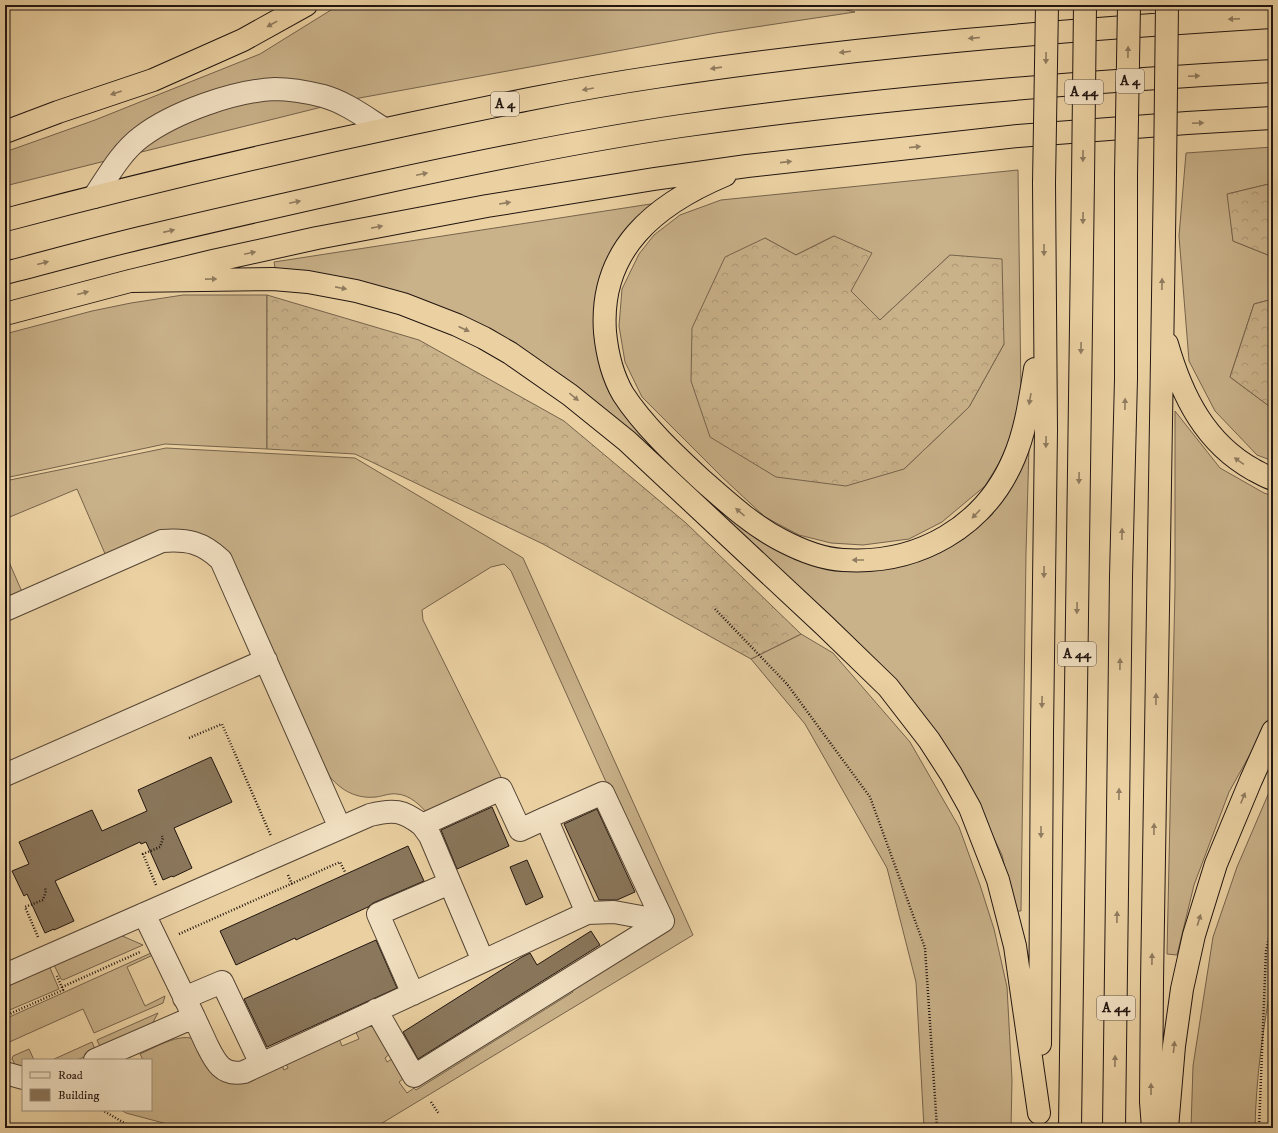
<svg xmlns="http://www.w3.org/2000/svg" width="1278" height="1133" font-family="'IM FELL DW Pica',serif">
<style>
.grass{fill:#c9b189;stroke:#75634c;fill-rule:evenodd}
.forest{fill:url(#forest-crowns);stroke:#75634c}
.building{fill:#8a775c;stroke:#211510}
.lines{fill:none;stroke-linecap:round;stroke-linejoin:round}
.minor-casing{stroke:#544434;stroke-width:24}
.highway-casing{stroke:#211510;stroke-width:24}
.path{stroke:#211510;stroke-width:2.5;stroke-dasharray:1 2;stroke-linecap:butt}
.minor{stroke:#f2e1c3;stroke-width:22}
.highway{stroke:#ebd1a2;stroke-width:22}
.highway-bridge-casing{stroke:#211510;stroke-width:24;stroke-linecap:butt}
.highway-bridge{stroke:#ebd1a2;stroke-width:22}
.oneway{fill:#907c60}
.labels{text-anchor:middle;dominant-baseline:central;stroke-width:3;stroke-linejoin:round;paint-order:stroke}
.shield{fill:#f2e1c3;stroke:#605246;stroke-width:1}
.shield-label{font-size:14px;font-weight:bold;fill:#211510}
</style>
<defs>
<pattern id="forest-crowns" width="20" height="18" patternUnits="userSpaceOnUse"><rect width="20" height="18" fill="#c9b189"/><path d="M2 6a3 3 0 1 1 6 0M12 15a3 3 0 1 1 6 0" fill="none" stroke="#ac9775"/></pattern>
</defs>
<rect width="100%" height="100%" fill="#ebd1a2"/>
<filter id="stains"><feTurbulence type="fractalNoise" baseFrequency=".005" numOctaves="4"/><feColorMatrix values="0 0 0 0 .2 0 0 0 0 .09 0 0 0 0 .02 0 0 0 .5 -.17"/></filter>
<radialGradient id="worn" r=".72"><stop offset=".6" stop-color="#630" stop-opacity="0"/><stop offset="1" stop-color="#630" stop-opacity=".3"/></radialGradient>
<path class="grass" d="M339 5H827L855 12 716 33 354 99 5 186V152L95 120 260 54Z
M1273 147V183L1228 194 1233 241 1273 257V299L1254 304 1230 377 1273 409V461L1257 455 1215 411 1189 361 1179 236 1186 153Z
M1018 170 1021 394 1017 424 999 463 985 486 942 522 909 539 863 545 831 543 799 535 765 517 722 477 642 397 625 362 619 326 622 289 639 254 654 235 680 215 721 200ZM834 236 851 291 880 320 950 255 1004 344 969 407 904 469 765 238 796 255Z
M657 203 598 319 651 439 830 566 962 538 992 515 1019 470 1029 447 1026 553 1021 911H1015L1002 855 967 782 639 440 564 377 510 342 276 273 274 262Z
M183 295H267V449L165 444 5 478V334L92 311 131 303Z
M1175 411 1220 468 1264 493 1273 496V713L1229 792 1194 885 1177 955 1167 954 1175 588Z
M166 448 355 458 523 558 693 935 374 1128H182L126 1113 121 1110H151V1060H143L140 1054C154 1048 187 1028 199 1043 204 1050 208 1058 212 1065L281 1063 284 1070 288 1068 284 1060 338 1036 342 1046 359 1039 354 1028 372 1020 392 1052 385 1058 387 1062 395 1057 407 1076 399 1082 407 1093 414 1088 416 1090 573 992 571 988 671 926 511 571 504 564 491 567 422 610 423 620 502 779 428 814C420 805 410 795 397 794 390 793 383 796 376 797 357 799 342 791 330 777L216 543 106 556 77 489 5 519V481Z
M5 553 23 594 5 602Z
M801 634 833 653 910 742 959 827 980 885 994 929 1007 987 1012 1080 1011 1128H924L916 982 887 868 805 724 751 659Z
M1273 783V979L1272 980C1263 1029 1256 1078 1255 1128H1191L1193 1066 1213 937 1237 867Z
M120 935 143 945 63 980 61 979 51 959Z
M151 953 153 955 127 967 145 1006 165 996 163 1003 94 1033 83 1009 5 1044V1019Z
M47 961 59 989 5 1012V979Z
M158 1013 152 1024 101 1049 97 1040Z
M92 1042 96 1052 77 1060H52Z
M29 1049 34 1060H23V1068L16 1066 12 1059 13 1056Z"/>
<path class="forest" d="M1273 183V257L1233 241 1227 194Z
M834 236 872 253 851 291 880 320 950 255 1002 259 1004 344 969 407 904 469 846 486 776 477 710 437 691 381 692 328 725 257 765 238 796 255Z
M267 295 419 340 564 421 686 523 801 634 751 659 543 544 355 454 267 449Z
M1273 299V409L1230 377 1254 304Z"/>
<path class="building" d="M211 757 232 802 174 828 192 868 173 877 172 876 163 880 146 842 141 844 140 842 55 881 74 921 54 930V929L45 933 27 894 24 896 12 871 29 864 19 842 92 810 102 831 147 811 138 790Z
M492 807 509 846 457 869 441 830Z
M597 809 635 892 617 900H599L564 824Z
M408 846 424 881 373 903 368 907 296 940 295 938 236 965 220 931Z
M527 860 543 897 526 905 510 867Z
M591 931 600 945 418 1059 403 1032 522 957 530 953 537 965Z
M376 940 397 988 267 1047 244 999Z"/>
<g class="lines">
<g class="minor-casing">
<path id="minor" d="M94 197C108 176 121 152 141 137 174 112 234 91 275 89 291 89 307 92 323 96 345 102 365 117 384 129
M5 610 162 541C187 539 202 542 221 560L340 828
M5 775 266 660
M546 818 603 793 663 921
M422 825 430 836 483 961
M5 975 370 815C393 809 403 810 422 825L501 789 520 830 546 818 587 913 244 1072C221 1077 214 1059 206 1043 202 1034 198 1026 194 1017
M413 994 378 914 450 883
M184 998 222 982 261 1064
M376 1010 414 1076 663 921 614 912 587 913
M95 1060 194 1017 144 914
M5 1073 23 1078"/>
</g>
<g class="highway-casing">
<path id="highway" d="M1167 11 1204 5
M5 132 58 112 153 80 243 40 306 5
M725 175C656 204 599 249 605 332 607 353 612 375 623 394 643 425 675 455 702 480 727 502 752 525 781 540 800 550 823 559 843 560 918 565 985 527 1014 458 1026 430 1030 399 1035 369
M5 220C141 184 277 152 414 123 494 106 574 89 655 77 860 46 1066 30 1273 17
M5 273C53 261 101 247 149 236 224 218 300 201 376 184 477 162 579 141 681 126 877 98 1075 82 1273 71
M130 281 273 279 308 282 356 291 403 304 457 325 484 338 510 353 570 395 627 441 824 625 888 687 929 740 951 774 970 808 998 880 1015 946 1039 1113
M5 314 130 281 213 261 317 238 487 206 654 179 747 166 1018 136 1187 123 1273 118
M1167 344C1182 396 1205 443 1254 470 1260 473 1266 477 1273 479
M1040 1044 1042 732 1046 430 1044 183
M1070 1128 1083 179
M1114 1128 1121 576 1126 379V175
M1153 1128 1151 1102 1152 982 1165 172
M1167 1128 1174 1046 1182 989 1194 935 1216 864 1251 780 1273 731"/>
</g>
<path class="path" d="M715 609 787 684 870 797 925 948 937 1128
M189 738 222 724 271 836
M288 875 292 884
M156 885 143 854 160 847 163 838 162 836
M179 934 340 862 345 872
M38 937 25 907 43 900 46 891 45 888
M62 987 140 952
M5 1016 63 990 57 976
M431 1102 439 1114
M102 1110 133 1128
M1259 1128 1266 951 1273 921"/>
<use href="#minor" class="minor"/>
<use href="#highway" class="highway"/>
<g class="highway-bridge-casing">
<path id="highway-bridge" d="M1165 172 1167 5
M1126 175 1129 5
M1083 179 1085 5
M1044 183 1047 5"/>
</g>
<use href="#highway-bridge" class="highway-bridge"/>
</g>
<defs><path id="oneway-solid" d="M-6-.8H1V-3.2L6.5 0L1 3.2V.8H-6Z"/></defs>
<g class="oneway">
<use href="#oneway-solid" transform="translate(1234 19) rotate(177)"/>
<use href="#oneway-solid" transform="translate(272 24) rotate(151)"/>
<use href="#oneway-solid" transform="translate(974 38) rotate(175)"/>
<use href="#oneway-solid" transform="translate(845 52) rotate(173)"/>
<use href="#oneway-solid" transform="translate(1128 52) rotate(-89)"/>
<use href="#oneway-solid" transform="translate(1046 58) rotate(91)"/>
<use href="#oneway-solid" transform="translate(716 68) rotate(172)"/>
<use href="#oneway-solid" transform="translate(1194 76) rotate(-3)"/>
<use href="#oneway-solid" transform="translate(588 89) rotate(170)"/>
<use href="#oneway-solid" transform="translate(116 93) rotate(161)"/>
<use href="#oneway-solid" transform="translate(1198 123) rotate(-3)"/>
<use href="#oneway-solid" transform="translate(915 147) rotate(-6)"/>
<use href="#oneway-solid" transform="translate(1083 156) rotate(91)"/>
<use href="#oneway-solid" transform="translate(786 162) rotate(-6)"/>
<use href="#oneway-solid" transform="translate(422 174) rotate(-12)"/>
<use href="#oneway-solid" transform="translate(295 202) rotate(-12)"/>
<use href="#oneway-solid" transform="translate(505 203) rotate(-9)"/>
<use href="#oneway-solid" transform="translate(1083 218) rotate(91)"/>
<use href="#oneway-solid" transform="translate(377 227) rotate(-11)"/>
<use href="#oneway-solid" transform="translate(169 231) rotate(-13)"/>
<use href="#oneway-solid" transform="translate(1044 250) rotate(90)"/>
<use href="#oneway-solid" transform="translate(250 253) rotate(-12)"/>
<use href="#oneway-solid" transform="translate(43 263) rotate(-15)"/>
<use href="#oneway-solid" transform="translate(211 279) rotate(-1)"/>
<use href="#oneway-solid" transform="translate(1162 284) rotate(-89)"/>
<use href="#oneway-solid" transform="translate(341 288) rotate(11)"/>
<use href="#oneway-solid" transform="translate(83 293) rotate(-15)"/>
<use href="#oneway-solid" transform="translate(464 329) rotate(25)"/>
<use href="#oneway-solid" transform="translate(1081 348) rotate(91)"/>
<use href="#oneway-solid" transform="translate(574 397) rotate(39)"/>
<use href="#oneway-solid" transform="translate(1030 399) rotate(100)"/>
<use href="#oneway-solid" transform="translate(1125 404) rotate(-89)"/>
<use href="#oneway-solid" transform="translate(1046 442) rotate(91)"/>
<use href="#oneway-solid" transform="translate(1239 461) rotate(-145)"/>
<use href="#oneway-solid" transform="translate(1079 478) rotate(91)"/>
<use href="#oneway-solid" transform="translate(740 512) rotate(-140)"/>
<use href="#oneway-solid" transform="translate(976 514) rotate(134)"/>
<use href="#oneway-solid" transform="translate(1122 534) rotate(-89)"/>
<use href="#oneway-solid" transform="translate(858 560) rotate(180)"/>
<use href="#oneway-solid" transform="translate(1044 572) rotate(91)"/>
<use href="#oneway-solid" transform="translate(1077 608) rotate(91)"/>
<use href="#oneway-solid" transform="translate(1120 664) rotate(-89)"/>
<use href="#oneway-solid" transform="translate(1156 699) rotate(-89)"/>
<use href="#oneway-solid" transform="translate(1042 702) rotate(91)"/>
<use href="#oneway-solid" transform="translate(1119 794) rotate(-89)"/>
<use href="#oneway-solid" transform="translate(1243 798) rotate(-68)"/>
<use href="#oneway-solid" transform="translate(1154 829) rotate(-89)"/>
<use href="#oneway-solid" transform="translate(1041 832) rotate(90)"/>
<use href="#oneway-solid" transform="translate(1117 917) rotate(-89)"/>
<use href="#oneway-solid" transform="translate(1199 920) rotate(-73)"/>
<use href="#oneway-solid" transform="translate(1152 959) rotate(-89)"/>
<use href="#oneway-solid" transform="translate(1174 1047) rotate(-84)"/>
<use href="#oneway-solid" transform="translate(1115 1061) rotate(-89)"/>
<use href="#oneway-solid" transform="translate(1151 1089) rotate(-90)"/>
</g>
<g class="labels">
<g class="shield">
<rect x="1116" y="69" width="28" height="24" rx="3"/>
<rect x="1065" y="80" width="38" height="24" rx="3"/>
<rect x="491" y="92" width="28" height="24" rx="3"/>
<rect x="1058" y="642" width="38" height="24" rx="3"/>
<rect x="1097" y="996" width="38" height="24" rx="3"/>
</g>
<g class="shield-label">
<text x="1130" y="81">A 4</text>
<text x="1084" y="92">A 44</text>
<text x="505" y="104">A 4</text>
<text x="1077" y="654">A 44</text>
<text x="1116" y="1008">A 44</text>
</g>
</g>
<rect width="1278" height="1133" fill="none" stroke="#ebd1a2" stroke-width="20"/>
<rect x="6" y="6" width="1266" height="1121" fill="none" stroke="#211510" stroke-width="2"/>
<rect x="10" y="10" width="1258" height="1113" fill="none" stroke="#211510"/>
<rect x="22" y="1059" width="130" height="52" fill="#f2e1c3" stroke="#9e8f7b"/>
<rect x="30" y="1072" width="20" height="6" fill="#f2e1c3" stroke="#9e8f7b"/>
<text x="58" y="1079" font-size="12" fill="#211510">Road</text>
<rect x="30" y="1089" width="20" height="12" fill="#8a775c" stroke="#9e8f7b"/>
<text x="58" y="1099" font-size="12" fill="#211510">Building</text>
<rect width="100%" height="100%" filter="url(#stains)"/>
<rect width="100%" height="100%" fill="url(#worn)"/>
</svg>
